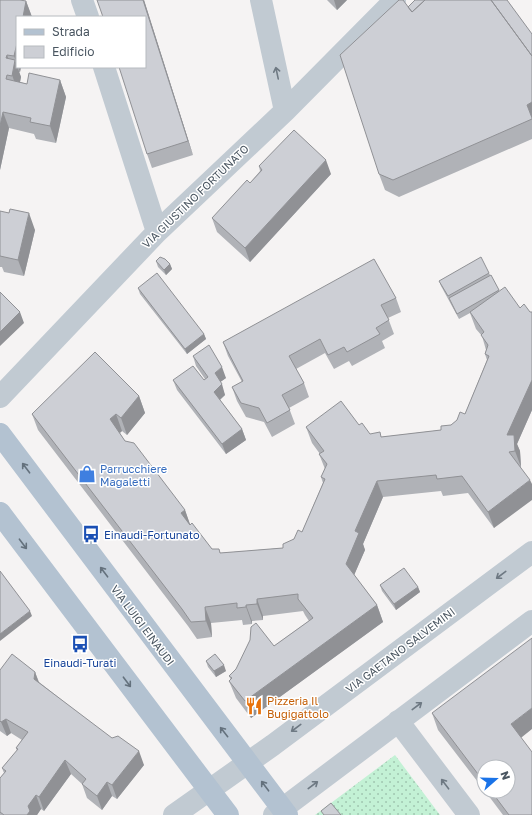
<svg xmlns="http://www.w3.org/2000/svg" width="532" height="815" font-family="'Golos Text',sans-serif">
<style>
.grass{fill:url(#grass-dots)}
.lines{fill:none;stroke-linecap:round;stroke-linejoin:round}
.minor{stroke:#c1cad2;stroke-width:22}
.major{stroke:#b3c2d1;stroke-width:22}
.wall{fill:#b0b2b7}
.shaded-wall{fill:#909195}
.building{fill:#cdcfd5;stroke:#909195}
.oneway{stroke:#6e7983}
.oneway2{stroke:#64717d}
.labels{text-anchor:middle;dominant-baseline:central;stroke-width:3;stroke-linejoin:round;paint-order:stroke}
.street-label{font-size:11px;fill:#4a5661;stroke:#fff}
.shop-label{font-size:11px;fill:#366cbe;stroke:#fff;text-anchor:start}
.transit-label{font-size:11px;fill:#164399;stroke:#fff;text-anchor:start}
.food-label{font-size:11px;fill:#c56008;stroke:#fff;text-anchor:start}
</style>
<defs>
<pattern id="grass-dots" width="8" height="8" patternUnits="userSpaceOnUse"><rect width="8" height="8" fill="#c3f1d5"/><path d="M2 2h.1M6 6h.1" fill="none" stroke="#a0c6b0" stroke-width="1.8" stroke-linecap="round"/></pattern>
</defs>
<rect width="100%" height="100%" fill="#f5f3f3"/>
<path class="grass" d="M395 755 440 815H315Z"/>
<g class="lines">
<path class="minor" d="M82 0 88 17
M261 0 285 111
M104 67 157 232
M0 397 157 232 285 111 395 0
M398 721 469 815
M174 815 273 745 532 552
M274 815 532 621"/>
<path class="major" d="M0 434 287 815
M0 513 228 815"/>
</g>
<path class="wall" d="M0 0 26 1 32 17H17V67H21L20 72H19L21 77 20 82 27 84 60 80 66 97 56 143 36 139 34 134 9 128 0 170Z
M144 0 193 155 152 168 147 154Z
M327 0H347L337 10Z
M408 7 532 34V139L399 197 385 190 379 174Z
M259 166 331 174 250 262 217 232 212 218 250 183 260 171Z
M0 211 35 230 24 276 4 272 2 267H0Z
M156 261 170 264 172 269 166 275 158 267Z
M489 273 499 291 520 308 530 312H532V410L517 444 520 451 521 467 494 528 468 493 443 496 441 491 383 497 363 544 365 550 354 575 377 605 383 622 251 718 236 698 229 681 231 680 229 676 274 646 309 621 305 615 303 611 263 616V620L252 621V624L243 625 242 620 211 623 212 637 197 639 188 626 38 430 32 414 139 396 145 413 127 435 122 431 120 433 125 441 185 510 190 525 212 549 221 553 283 548 302 532 323 483 321 477 325 469 319 454H320L312 443 306 427 359 425 370 434 382 437 441 430 451 425 465 414 487 360 485 354 486 350 482 336 476 329 470 313 459 319 441 286 439 281Z
M138 288 204 334 206 339 187 354 140 294Z
M396 298 401 312 388 318 394 334 382 341 385 348 352 366 349 361 334 369 325 353 296 369 304 383 309 397 289 408 295 424 272 437 264 422 246 417 237 401 232 387 242 382 228 356 223 342Z
M193 356 226 378 220 382 225 395 220 400 242 429 246 440 226 454 177 390 173 380H204L205 379 196 366Z
M380 585 418 587 420 592 396 610 382 591Z
M206 661 226 671 216 677 208 667Z
M0 670 35 672 39 682 144 765 117 799 112 796 102 810 87 798 82 784 71 774 44 811 41 809 37 815H0V778L4 773 2 768 17 751 16 748 22 740 11 733 7 736 0 731Z
M432 713 521 738 532 815H503L485 791H508L484 767V790L438 730Z"/>
<path class="shaded-wall" d="M143 0H144L193 155 188 141Z
M334 0H347L337 10Z
M26 1 32 17H23Z
M17 43V64L14 56Z
M7 55 13 71 15 60 21 77 18 92 6 58Z
M18 67H21L20 72Z
M60 80 66 97 56 143 50 126Z
M532 102V119L527 105Z
M3 112 9 128 0 170V126Z
M326 160 331 174 250 262 245 248Z
M29 213 35 230 24 276 18 260Z
M170 264 172 269 166 275 164 270Z
M20 312 24 323 0 346V332Z
M204 334 206 339 187 354 185 349Z
M222 367 226 378 219 383 215 373Z
M532 380V410L517 444 520 451 521 467 515 451V448L513 452 507 435Z
M222 384 225 395 217 402 214 392Z
M139 396 145 413 127 435 121 418Z
M116 414 122 431 116 436 110 419Z
M242 429 246 440 226 454 222 444Z
M530 480 532 484V500L494 528 488 512Z
M377 481 383 497 363 544 365 550 352 580 346 564 355 531Z
M185 510 191 527 181 513Z
M418 587 420 592 396 610 394 604Z
M257 599 263 616V620L257 604Z
M246 605 252 621V624L246 607Z
M377 605 383 622 251 718 245 701Z
M205 607 211 623 212 637 206 621Z
M30 611 32 616 0 641V634Z
M224 665 226 671 216 677 214 671Z
M35 672 40 686 34 679Z
M532 708V729L517 741 511 724Z
M6 719 11 733 7 736 1 722Z
M139 751 144 765 117 799 112 785Z
M65 760 71 774 44 811 39 797Z
M107 782 112 796 102 810 97 796Z
M36 795 41 809 37 815H27L28 806Z"/>
<path class="building" d="M0 0H20L26 1 23 17H17V43L14 56 7 55 6 58 15 60 12 76 7 75 6 79 27 84 29 73 60 80 50 126 30 122 31 118 3 112 0 126Z
M97 0H143L188 141 147 154 119 67H145V17H103Z
M399 0H403L412 12 425 0H491L532 56V102L527 105 532 118V119L393 180 379 174 340 55Z
M415 0H425L412 12 408 7Z
M491 0H507L532 34V56Z
M294 130 326 160 245 248 212 218 247 180 250 183 262 170 259 166Z
M10 209 29 213 18 260 0 256V211L9 213Z
M160 257 165 259 170 264 164 270 156 261Z
M481 257 489 273 448 296 439 281Z
M374 259 396 298 381 305 389 320 376 328 380 334 347 352 344 347 328 355 320 339 289 356 304 383 282 395 290 410 267 423 259 408 241 403 232 387 243 381 223 342Z
M157 273 204 334 185 349 138 288Z
M491 275 499 290 457 314 449 298Z
M505 287 520 308 524 304 530 312H532V380L507 435H514L515 451 509 452 530 480 488 512 462 476 437 479 436 475 377 481 355 531 359 533 346 564 377 605 245 701 229 681 232 678 229 676 236 669 250 640 251 627 256 623 274 646 313 618 298 599V594L257 599V604L246 605V607L237 608V603L205 607 206 621 191 622 182 609 32 414 95 352 139 396 121 418 116 414 110 419 125 441 134 443 185 510 181 513 190 525 192 523 212 549H219L220 553 283 548V544L294 539 298 530 302 532 325 479 321 477 327 464 319 454 324 451 306 427 341 401 359 425 362 423 370 434 380 432 381 437 441 430V426L451 425 457 420 460 412 465 414 489 356 485 354 488 345 481 335 484 332 470 312Z
M0 292 20 312 0 332Z
M209 345 222 367 215 373 222 384 214 392 242 429 222 444 173 380 193 366 204 380 208 377 193 356Z
M404 568 418 587 394 604 380 585Z
M0 571 30 611 0 634Z
M532 638V708L511 724 532 752V815H509L491 791H508V767H484V782L432 713Z
M12 654 35 672 34 679 112 738 118 736 139 751 112 785 107 782 97 796 82 784 86 779 65 760 39 797 36 795 28 806 30 811 27 815H4L0 812V778L6 771 2 768 18 749 16 748 28 732 6 719 1 722 0 721V670Z
M215 654 224 665 214 671 206 661Z
M331 803 341 815H324L321 811Z"/>
<defs><path id="oneway-shaft" d="M-6 0H5M1.5-3L5.5 0L1.5 3" fill="none" stroke-width="1.6" stroke-linecap="round" stroke-linejoin="round"/></defs>
<g class="oneway">
<use href="#oneway-shaft" transform="translate(277 73) rotate(-102)"/>
<use href="#oneway-shaft" transform="translate(501 575) rotate(143)"/>
<use href="#oneway-shaft" transform="translate(417 706) rotate(-37)"/>
<use href="#oneway-shaft" transform="translate(296 728) rotate(143)"/>
<use href="#oneway-shaft" transform="translate(445 784) rotate(-127)"/>
<use href="#oneway-shaft" transform="translate(313 785) rotate(-37)"/>
</g>
<g class="oneway2">
<use href="#oneway-shaft" transform="translate(26 468) rotate(-127)"/>
<use href="#oneway-shaft" transform="translate(23 544) rotate(53)"/>
<use href="#oneway-shaft" transform="translate(104 572) rotate(-127)"/>
<use href="#oneway-shaft" transform="translate(127 682) rotate(53)"/>
<use href="#oneway-shaft" transform="translate(224 732) rotate(-128)"/>
<use href="#oneway-shaft" transform="translate(265 786) rotate(-127)"/>
</g>
<defs>
<g id="shop-bare" transform="scale(1.38)"><path d="M-5-2.5h2.3a2.7 3.5 0 0 1 5.4 0H5L5.5 6h-11ZM-1.5-2.5h3a1.5 2.3 0 0 0-3 0Z" fill="#3f7fe0" stroke="#fff" stroke-width="2.5" paint-order="stroke"/></g>
<g id="bus-bare" transform="scale(1.38)"><path d="M-5-6H5V4H4V6H2V4H-2V6H-4V4H-5ZM-3.5-4V0h7V-4ZM-3.5 1.2v1.5H-2V1.2ZM2 1.2v1.5H3.5V1.2Z" fill="#1a4fb4" stroke="#fff" stroke-width="2.5" paint-order="stroke"/></g>
<g id="restaurant-bare" transform="scale(1.38)"><path d="M-5-6h1v4h1v-4h1v4h1v-4h1v5L-1.5 .5V6h-2V.5L-5-1ZM5-6V6H3V1.5H1.5Q1.5-4 5-6Z" fill="#e8710a" stroke="#fff" stroke-width="2.5" paint-order="stroke"/></g>
</defs>
<g fill-rule="evenodd">
<use href="#shop-bare" x="87" y="474"/>
<use href="#bus-bare" x="91" y="534"/>
<use href="#bus-bare" x="80" y="644"/>
<use href="#restaurant-bare" x="254" y="706"/>
</g>
<g class="labels">
<g class="street-label">
<text transform="translate(195 196) rotate(-44)">VIA GIUSTINO FORTUNATO</text>
<text transform="translate(143 625) rotate(53)">VIA LUIGI EINAUDI</text>
<text transform="translate(400 650) rotate(-37)">VIA GAETANO SALVEMINI</text>
</g>
<g class="shop-label">
<text x="100" y="468">Parrucchiere<tspan x="100" dy="13">Magaletti</tspan></text>
</g>
<g class="transit-label">
<text x="104" y="534">Einaudi-Fortunato</text>
<text x="80" y="662" text-anchor="middle">Einaudi-Turati</text>
</g>
<g class="food-label">
<text x="267" y="700">Pizzeria Il<tspan x="267" dy="13">Bugigattolo</tspan></text>
</g>
</g>
<rect x="16" y="16" width="130" height="52" fill="#ffffff" stroke="#b7bbc0"/>
<rect x="24" y="29" width="20" height="6" fill="#b3c2d1" stroke="#b7bbc0"/>
<text x="52" y="36" font-size="12" fill="#4a5661">Strada</text>
<rect x="24" y="46" width="20" height="12" fill="#cdcfd5" stroke="#b7bbc0"/>
<text x="52" y="56" font-size="12" fill="#4a5661">Edificio</text>
<g transform="translate(496 779) rotate(70)"><circle r="19" fill="#ffffff" stroke="#b7bbc0"/>
<path d="M0-3L7 15L0 10L-7 15Z" fill="#1a73e8"/>
<text y="-6" font-size="11" font-weight="bold" text-anchor="middle" fill="#4a5661">N</text>
</g>
</svg>
